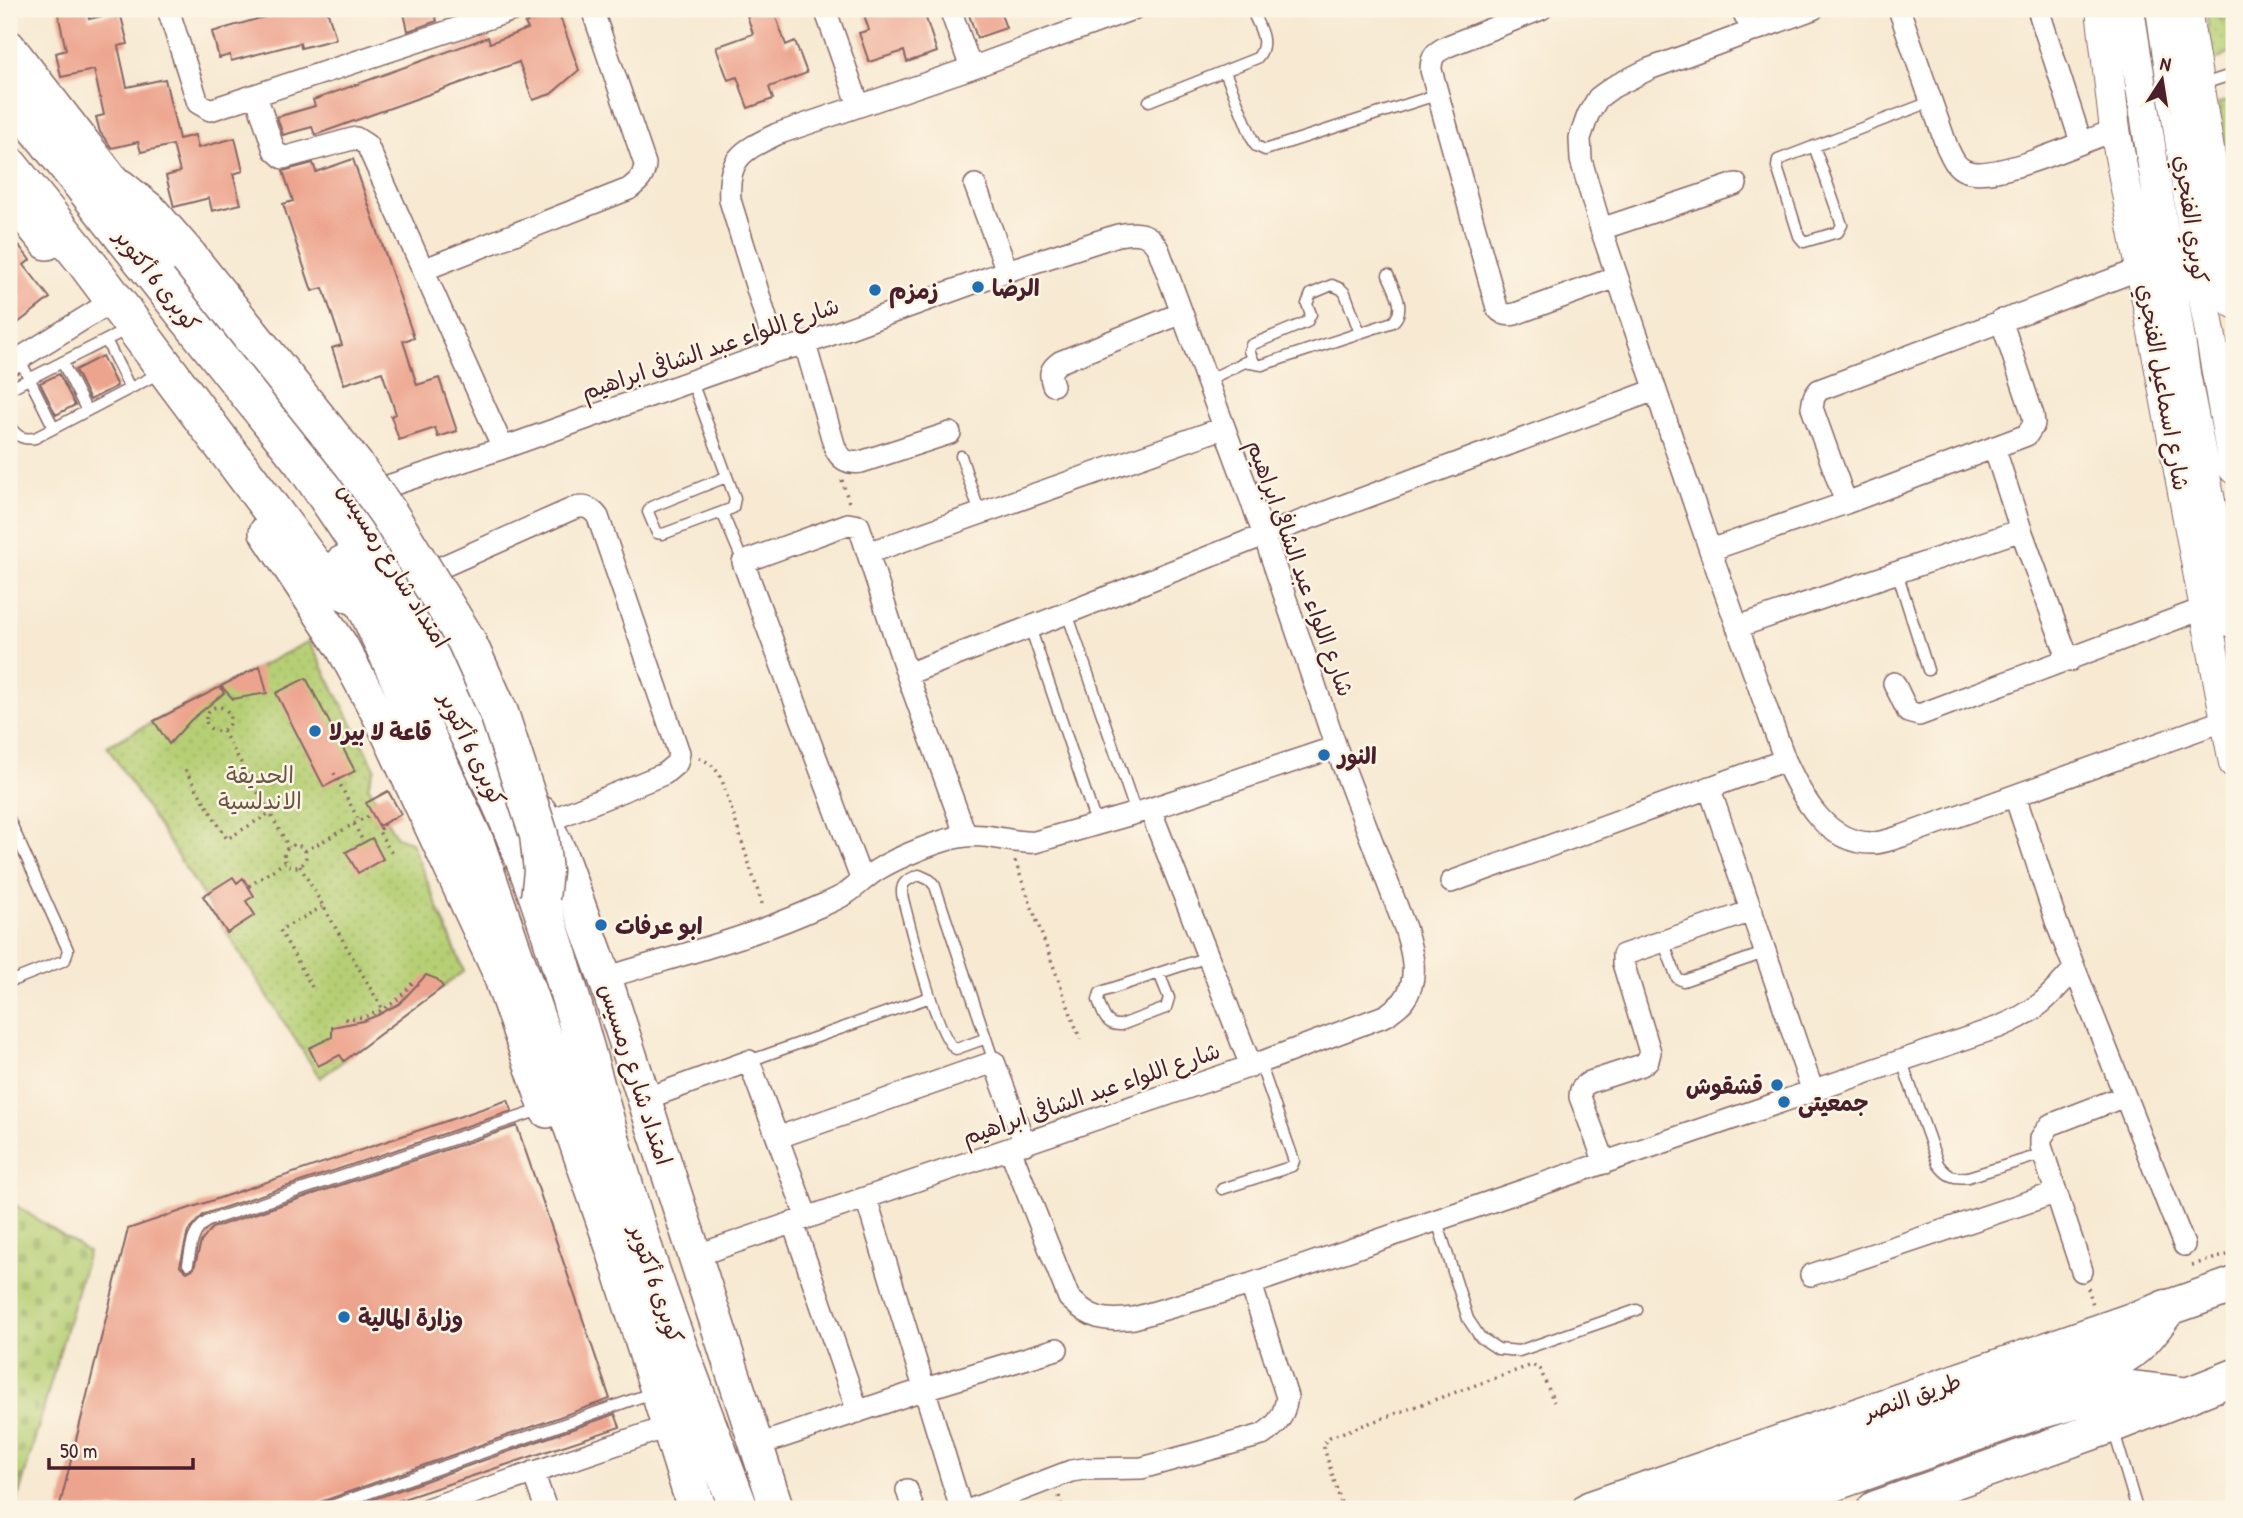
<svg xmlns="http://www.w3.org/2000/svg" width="2243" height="1518" font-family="'Patrick Hand','Playpen Sans Arabic',sans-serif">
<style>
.cemetery{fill:url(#cemetery-stones);stroke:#807750;stroke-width:2}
.park{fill:url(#park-dots);stroke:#807750;stroke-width:2}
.building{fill:#eda48e}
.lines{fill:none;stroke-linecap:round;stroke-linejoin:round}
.service-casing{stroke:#876665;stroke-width:13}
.minor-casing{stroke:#876665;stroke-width:24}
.secondary-casing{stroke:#876665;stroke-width:32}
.primary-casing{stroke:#876665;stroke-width:36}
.trunk-casing{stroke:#876665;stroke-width:38}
.motorway-casing{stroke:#876665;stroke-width:41}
.path{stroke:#876665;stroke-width:3.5;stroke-dasharray:2 5;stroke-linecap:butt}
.service{stroke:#fff;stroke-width:10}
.minor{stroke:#fff;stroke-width:21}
.secondary{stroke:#fff;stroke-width:30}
.primary{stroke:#fff;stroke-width:33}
.trunk{stroke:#fff;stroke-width:35}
.motorway{stroke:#fff;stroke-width:38}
.motorway-bridge-casing{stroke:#876665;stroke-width:41;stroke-linecap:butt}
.motorway-bridge{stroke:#fff;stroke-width:38}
.poi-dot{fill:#1f6fb2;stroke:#fcf5e5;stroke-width:2.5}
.labels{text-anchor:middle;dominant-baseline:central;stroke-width:5;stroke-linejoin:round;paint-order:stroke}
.street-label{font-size:23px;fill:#4a1f2b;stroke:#fcf5e5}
.poi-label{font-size:23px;font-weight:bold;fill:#4a1f2b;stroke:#fcf5e5;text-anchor:start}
.park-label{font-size:23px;fill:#6a5441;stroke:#fcf5e5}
</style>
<defs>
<pattern id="cemetery-stones" width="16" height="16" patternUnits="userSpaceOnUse" patternTransform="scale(1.75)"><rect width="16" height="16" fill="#b6cf75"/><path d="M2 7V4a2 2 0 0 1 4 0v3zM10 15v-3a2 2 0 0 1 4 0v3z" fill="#9eb165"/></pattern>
<pattern id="park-dots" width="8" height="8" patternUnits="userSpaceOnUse" patternTransform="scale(1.75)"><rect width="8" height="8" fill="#b6cf75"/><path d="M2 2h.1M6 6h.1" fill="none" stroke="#9eb165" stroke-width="1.8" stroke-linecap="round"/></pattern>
</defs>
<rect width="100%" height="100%" fill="#fcf5e5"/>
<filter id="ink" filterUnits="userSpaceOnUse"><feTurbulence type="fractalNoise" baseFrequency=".0143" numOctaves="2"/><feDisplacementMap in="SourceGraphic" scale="14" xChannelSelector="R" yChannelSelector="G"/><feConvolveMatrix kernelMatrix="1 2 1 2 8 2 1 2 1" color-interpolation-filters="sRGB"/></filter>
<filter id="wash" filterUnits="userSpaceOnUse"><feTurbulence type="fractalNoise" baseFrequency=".00686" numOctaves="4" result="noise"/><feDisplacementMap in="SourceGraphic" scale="28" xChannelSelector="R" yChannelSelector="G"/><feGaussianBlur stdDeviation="1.57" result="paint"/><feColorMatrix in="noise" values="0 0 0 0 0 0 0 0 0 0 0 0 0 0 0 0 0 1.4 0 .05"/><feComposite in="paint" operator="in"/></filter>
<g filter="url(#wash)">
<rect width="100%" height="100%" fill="#f7e9d2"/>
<path class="cemetery" d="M9 1201 88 1252 15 1509H9Z"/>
<path class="park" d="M2206 9H2218L2220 20 2234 18C2234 46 2241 53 2211 61Z
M2234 99V191L2218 103Z
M309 641 375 768 368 785 396 837 411 842 464 971 320 1078 107 746Z"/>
<g id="blocks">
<path class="building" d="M57 9H88L89 19 120 12 128 44 118 46 127 87 165 79 179 139 195 135 198 148 235 138 243 171 233 174 241 204 212 211 209 198 174 207 166 176 180 172 173 145 141 152 138 142 112 148 100 132 96 117 104 115 94 70 61 77 56 53 66 50Z
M292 9H327L336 39 301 48 300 43 231 61 230 55 219 58 212 32Z
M403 9H433L437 21 408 31Z
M745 9H773L786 45 795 41 807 73 769 87 773 99 748 108 737 77 728 80 716 47 753 34Z
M862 9H923L937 52 907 62 904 51 869 62 859 33 869 30Z
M967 9H999L1006 28 977 38Z
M558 11 579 70 551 94 533 100 519 62 315 135 312 127 283 135 277 117 315 106 313 100 488 37 490 43 528 29 525 23Z
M353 159 414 338 403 341 417 385 439 378 457 431 438 437 435 428 399 440 391 416 396 414 382 372 344 384 332 348 342 345 323 288 312 291 283 204 293 201 283 171 313 163 316 172Z
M17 243 30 260 24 265 50 298 9 330V301L18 294 9 281V244L11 247Z
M102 356 117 386 90 400 75 370Z
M59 374 75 405 56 415 40 383Z
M260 666 267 693 233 699 221 686Z
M306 678 355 771 324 787 276 693Z
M220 687 224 693 191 720 169 744 154 721Z
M388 791 401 814 379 826 366 803Z
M372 838 383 859 358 873 346 852Z
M233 877 237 883 243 878 254 896 246 901 255 915 227 933 203 896Z
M426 975 437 979 443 987 344 1061 340 1055 318 1066 309 1048 332 1037V1027L363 1021 378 1015 399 1004Z
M508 1100 512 1111 204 1214 188 1231 180 1266 187 1272 194 1268 201 1242 212 1228 517 1126 610 1399 320 1502 315 1509H59L128 1229Z
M615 1414 620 1427 373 1509H346Z"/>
</g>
</g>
<g filter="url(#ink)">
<use href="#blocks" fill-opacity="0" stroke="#876665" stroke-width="2"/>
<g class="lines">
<g class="service-casing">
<path id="service" d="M1225 72 1252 138 1256 146 1265 150 1439 94
M2200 85 2234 74
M1149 101 1257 58C1271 43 1258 25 1251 9
M1814 146 1842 225 1838 232 1804 242 1799 236 1777 167 1778 160 1933 101
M106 340 130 388
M19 358 54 428
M62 362 87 411
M1254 362 1249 351 1251 345 1307 322 1311 314 1307 304 1311 294 1332 285 1341 289 1345 293 1360 333
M1206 381 1245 362 1262 365 1393 322C1407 309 1394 290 1388 275
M692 382 735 498 733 508 663 534 657 533 648 512 651 507 726 477
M9 389 120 333
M9 425C16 436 22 440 35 438L152 377
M961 456 980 514
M722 512 743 562
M1897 572 1928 670
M1067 613 1136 813
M1030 627 1096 823
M9 819 68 950 65 960 9 982
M1663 941 1677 978 1683 981 1767 952
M1159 973 1169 998 1166 1008 1121 1025C1105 1026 1103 1013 1098 1000L1100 993 1104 991 1208 957
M984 1039 956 1049C938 1042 909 922 903 899 899 883 906 880 919 875L930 880 935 886 994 1062
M749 1061 930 997
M1902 1062 1938 1164C1947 1176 1953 1179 1968 1177L2043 1154
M1222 1189 1284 1169 1292 1166 1294 1161 1260 1063
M1437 1221 1468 1319 1480 1337 1498 1349 1519 1351 1637 1310
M188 1264C191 1247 192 1230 208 1221L543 1109
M2113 1428 2137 1509
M323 1509 646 1395"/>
</g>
<g class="minor-casing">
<path id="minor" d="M168 9 198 103 210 110 516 9
M825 9 859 106
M950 9 971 68
M1541 9 1448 46C1436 52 1431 55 1431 70L1497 308C1502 314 1507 316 1515 314L1617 277
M1742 9 1752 30
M1813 9 1649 69 1613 87 1598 98 1588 115 1580 138 1581 160 1601 229 1710 550 1785 760C1803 798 1826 845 1875 843 1884 842 1893 839 1902 836L2225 720
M1899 9 1947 147C1952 157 1955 167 1966 171 1996 182 2083 141 2115 130
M2038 9 2081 142
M256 95 274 150 283 158 356 138 367 145 503 448
M975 185 1007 271
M1601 229 1736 184
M423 270 629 189C639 181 644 177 645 164L592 9
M805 344 835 448C840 459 848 464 861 462L950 433
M776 351 730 200C727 158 742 151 777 134L971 68 1133 9
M9 365 101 308
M1053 385C1049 374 1050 369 1060 362L1182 313
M1994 447 2021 530 2069 661
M364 494 503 448 776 351 805 344 1007 271 1118 235C1137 231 1150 232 1159 251L1264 535 1336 747 1405 928C1412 951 1420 979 1404 1000 1400 1006 1392 1010 1387 1015L1251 1066 695 1256
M1846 503 1812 408 1814 397 1819 390 2143 268
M1710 550 1846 503 2027 435 2034 424 2033 415 2001 320
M868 553 1223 428
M417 578 572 509C584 505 591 507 598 517L679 753 677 763 664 774 546 822
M1737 627 2021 530
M907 674 1067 613 1264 535 1655 390
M1894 683 1908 712 1919 715 2205 608
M1709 787 1813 1092
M2015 796 2057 924 2184 1245
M1150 809 1251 1066
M862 881 743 562 848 524 859 526 907 674 966 836
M1451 882 1785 760
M605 978C676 956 750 938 818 907 828 903 838 899 847 893 857 886 866 877 877 870 896 858 943 838 966 836 990 833 1012 844 1035 842L1150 809 1336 747
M645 1099 749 1061 807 1218
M779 1137 994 1062 1025 1144
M1010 1149 1069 1298C1091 1319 1104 1322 1134 1318L1251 1284 1999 1027C2036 1012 2049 998 2074 969
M1605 1163 1580 1097C1580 1088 1583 1086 1590 1082L1642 1065 1648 1060 1650 1052 1623 963V955L1752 911
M866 1198 961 1509
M793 1223 858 1412
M2082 1271 2041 1146V1138L2050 1125 2125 1096
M1811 1275 2055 1193
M755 1446 925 1389 1057 1349
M533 1472 546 1509
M907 1490 913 1509
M427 1509 655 1431
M972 1509 1071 1471 1084 1469 1142 1468 1262 1435C1278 1425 1284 1416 1287 1397L1251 1284"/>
</g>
<g class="secondary-casing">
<path id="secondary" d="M2101 9 2115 130 2234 763
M2129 9 2186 379 2234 623
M2161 9 2201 281 2234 469
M2186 9 2234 303"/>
</g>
<g class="primary-casing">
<path id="primary" d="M9 47 134 208
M9 197 47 243
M306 434 354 497 408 582 480 708
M266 532 341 645 384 725 498 970 547 1111
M540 812 559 851 605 978 777 1509"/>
</g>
<g class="trunk-casing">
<path id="trunk" d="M1590 1509 2234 1285
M1875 1509 2112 1425 2234 1377"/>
</g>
<g class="motorway-casing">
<path id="motorway" d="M9 92 303 462C385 578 460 703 515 835 571 971 599 1117 646 1257 674 1342 708 1425 739 1509
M9 166 83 258 312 564 340 589 358 597
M119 188 149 212 189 258
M343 565 363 599 475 843 615 1248 697 1509
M1671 1509 2022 1385 2115 1359C2138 1348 2151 1329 2166 1309
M1756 1509 2031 1412 2081 1398 2132 1390 2182 1396"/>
</g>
<path class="path" d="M842 480 850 506
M206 719a12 12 0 1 1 24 0a12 12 0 1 1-24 0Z
M223 731 289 847
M699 758C711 763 716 768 722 780L763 907
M185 770 227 839 270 813
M334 773 359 821
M354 824 364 843
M383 824 385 826 378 830 392 854
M284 856a11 11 0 1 1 22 0a11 11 0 1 1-22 0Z
M305 851 372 814
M1015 861 1080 1039
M300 866 383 1010
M249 886 285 862
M312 987 280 930 322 907
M345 1019C375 1018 396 1005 413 982
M2192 1265 2234 1253
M2088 1288 2094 1308
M1059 1496 1063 1509
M1343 1509 1324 1448 1323 1444 1330 1437 1532 1365 1540 1369 1554 1402"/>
<use href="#service" class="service"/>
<use href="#minor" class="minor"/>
<use href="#secondary" class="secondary"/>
<use href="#primary" class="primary"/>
<use href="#trunk" class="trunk"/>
<use href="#motorway" class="motorway"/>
<g class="motorway-bridge-casing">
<path id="motorway-bridge" d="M189 258 354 465 388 513 466 640 499 713 539 835 543 871 540 898"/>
</g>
<use href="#motorway-bridge" class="motorway-bridge"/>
</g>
</g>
<g class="poi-dot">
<circle cx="978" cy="287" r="7"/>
<circle cx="875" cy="290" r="7"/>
<circle cx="315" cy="731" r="7"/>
<circle cx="1324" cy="755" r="7"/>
<circle cx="601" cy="925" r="7"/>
<circle cx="1777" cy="1085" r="7"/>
<circle cx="1784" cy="1102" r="7"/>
<circle cx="344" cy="1317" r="7"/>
</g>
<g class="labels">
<g class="street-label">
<text transform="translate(2192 219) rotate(82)">كوبري الفنجري</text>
<text transform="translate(158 280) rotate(52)">كوبرى 6 أكتوبر</text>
<text transform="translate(710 348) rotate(-19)">شارع اللواء عبد الشافى ابراهيم</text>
<text transform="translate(2164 387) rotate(80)">شارع اسماعيل الفنجري</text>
<text transform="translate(394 565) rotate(58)">امتداد شارع رمسيس</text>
<text transform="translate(1301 568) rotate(70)">شارع اللواء عبد الشافى ابراهيم</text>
<text transform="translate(473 749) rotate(64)">كوبرى 6 أكتوبر</text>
<text transform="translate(636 1074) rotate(72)">امتداد شارع رمسيس</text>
<text transform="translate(1091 1093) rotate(-19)">شارع اللواء عبد الشافى ابراهيم</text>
<text transform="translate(657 1284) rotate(71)">كوبرى 6 أكتوبر</text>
<text transform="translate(1912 1396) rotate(-19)">طريق النصر</text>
</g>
<g class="poi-label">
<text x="992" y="287">الرضا</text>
<text x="889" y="290">زمزم</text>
<text x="329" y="731">قاعة لا بيرلا</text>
<text x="1338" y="755">النور</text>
<text x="615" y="925">ابو عرفات</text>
<text x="1763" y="1085" text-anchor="end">قشقوش</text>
<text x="1798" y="1102">جمعيتى</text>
<text x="358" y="1317">وزارة المالية</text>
</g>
<g class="park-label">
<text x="260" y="774">الحديقة<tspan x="260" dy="26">الاندلسية</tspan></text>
</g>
</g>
<rect width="2243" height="1518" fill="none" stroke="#fcf5e5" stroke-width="35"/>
<g transform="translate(2162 80) rotate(12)" stroke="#fcf5e5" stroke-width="5" paint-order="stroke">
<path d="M0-5L12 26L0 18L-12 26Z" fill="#4a1f2b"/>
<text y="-10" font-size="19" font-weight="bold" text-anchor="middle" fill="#4a1f2b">N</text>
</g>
<path d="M49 1458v10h144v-10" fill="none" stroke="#4a1f2b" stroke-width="3.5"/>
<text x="60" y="1458" font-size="21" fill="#4a1f2b" stroke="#fcf5e5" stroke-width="5" paint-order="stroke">50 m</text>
</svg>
